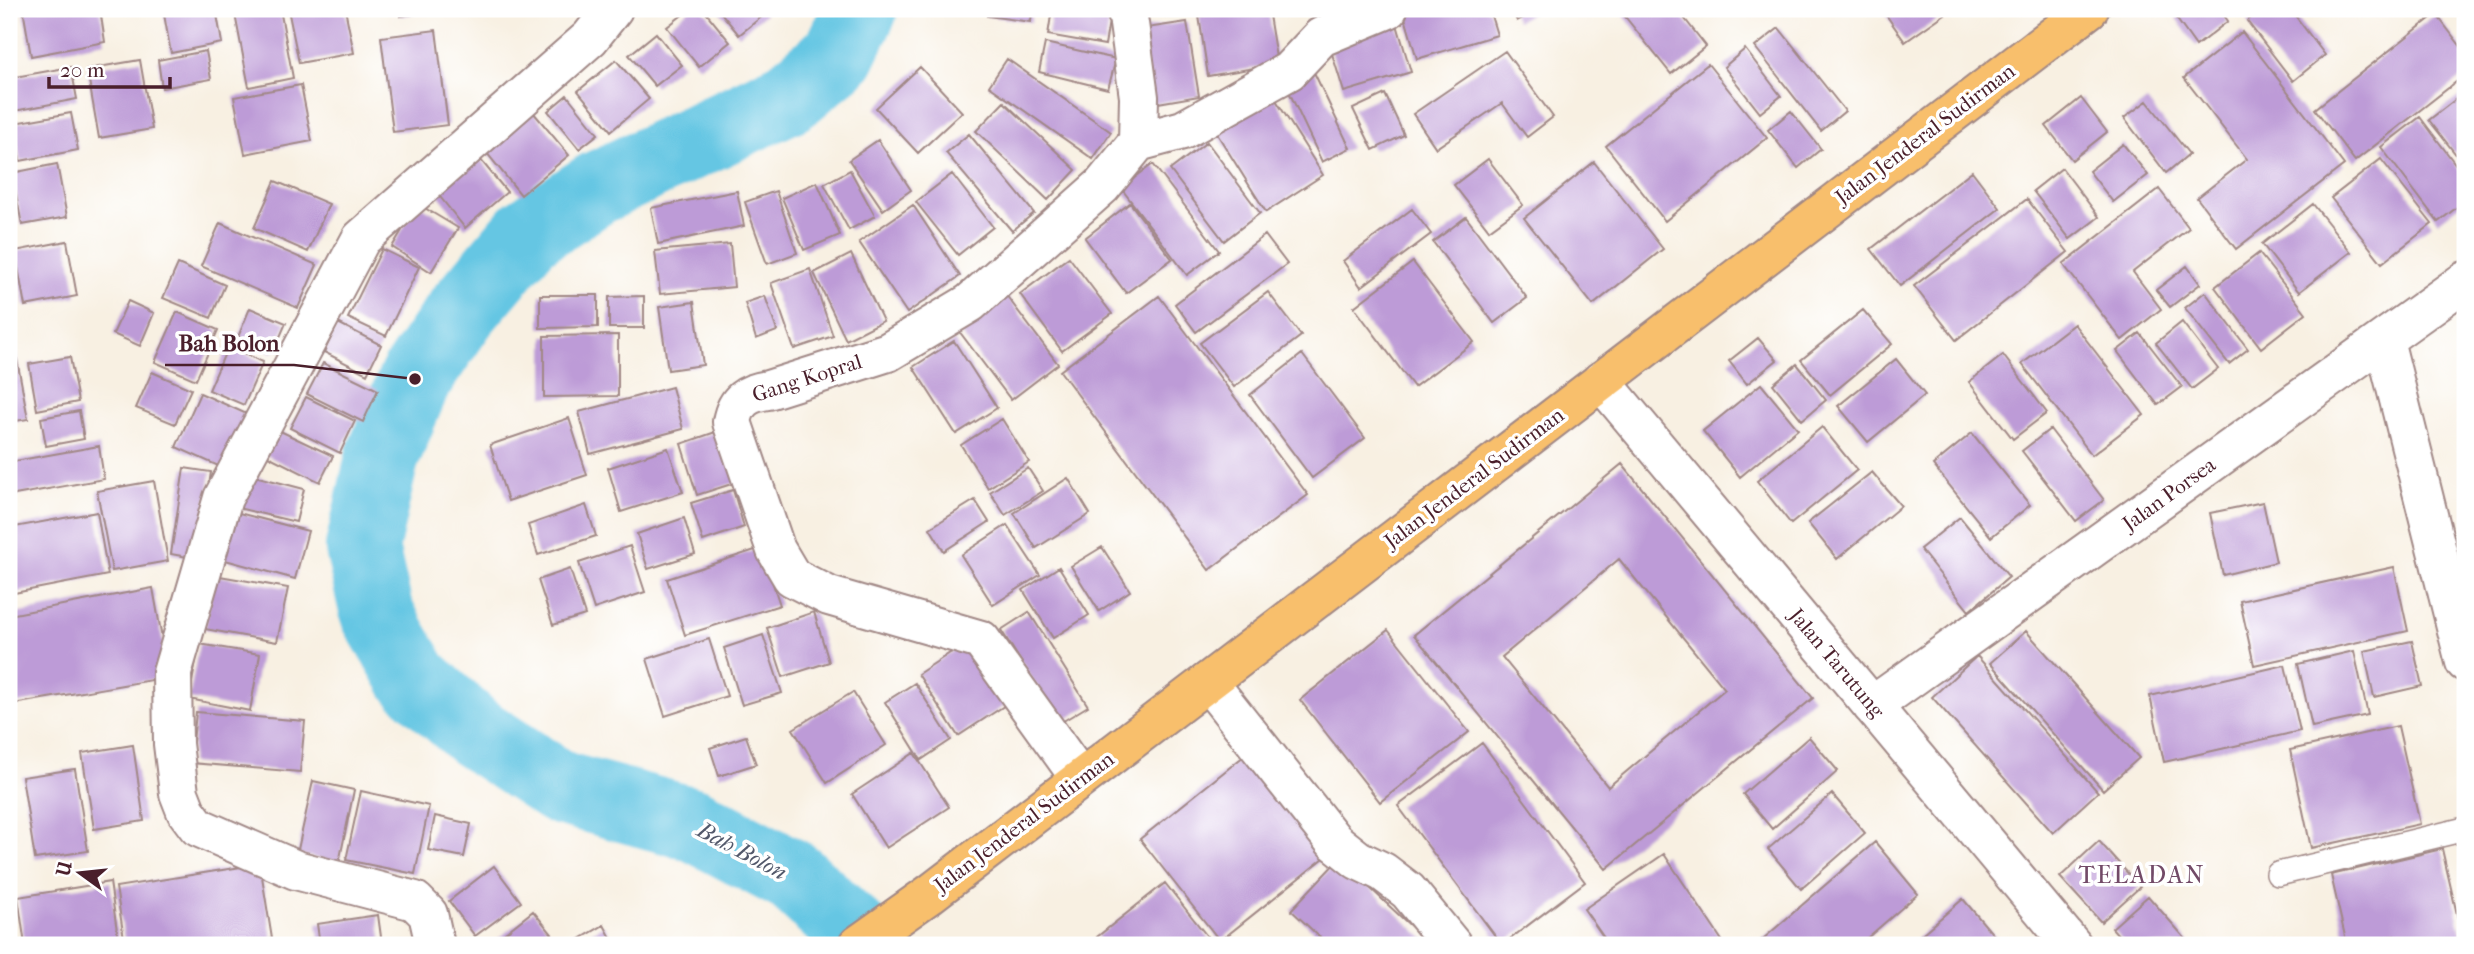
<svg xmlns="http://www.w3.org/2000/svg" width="2474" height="954" font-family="'IM FELL French Canon',serif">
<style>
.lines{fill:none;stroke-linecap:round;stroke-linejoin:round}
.river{stroke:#65c6e3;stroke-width:74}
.building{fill:#bd9bd7;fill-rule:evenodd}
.service-casing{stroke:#a18886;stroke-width:26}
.minor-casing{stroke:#a18886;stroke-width:42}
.primary-casing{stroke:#a18886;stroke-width:42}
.service{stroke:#fff;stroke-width:23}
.minor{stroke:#fff;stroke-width:38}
.primary{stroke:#f8bf6c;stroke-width:38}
.labels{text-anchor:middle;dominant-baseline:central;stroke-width:7;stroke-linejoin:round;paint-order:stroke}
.street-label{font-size:21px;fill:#4a1f2b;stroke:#fff}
.water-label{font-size:23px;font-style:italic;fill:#53596b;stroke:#fff}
.quarter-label{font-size:24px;letter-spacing:2px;fill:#724a67;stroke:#fff}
.leader{fill:none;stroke:#4a1f2b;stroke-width:2.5}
.callout-dot{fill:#4a1f2b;stroke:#fff;stroke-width:2.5}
.callout-label{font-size:23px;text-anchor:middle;font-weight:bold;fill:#4a1f2b;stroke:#fff;stroke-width:7;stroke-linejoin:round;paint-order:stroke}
</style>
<rect width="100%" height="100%" fill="#fff"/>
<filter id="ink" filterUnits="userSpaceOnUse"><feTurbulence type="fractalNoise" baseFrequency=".0143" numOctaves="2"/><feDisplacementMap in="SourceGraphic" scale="14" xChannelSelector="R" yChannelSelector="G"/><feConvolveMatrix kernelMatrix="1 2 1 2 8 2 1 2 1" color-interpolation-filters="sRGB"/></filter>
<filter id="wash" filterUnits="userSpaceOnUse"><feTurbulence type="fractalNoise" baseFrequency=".00686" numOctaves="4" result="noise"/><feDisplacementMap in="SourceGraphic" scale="28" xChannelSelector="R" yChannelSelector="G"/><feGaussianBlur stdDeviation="1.57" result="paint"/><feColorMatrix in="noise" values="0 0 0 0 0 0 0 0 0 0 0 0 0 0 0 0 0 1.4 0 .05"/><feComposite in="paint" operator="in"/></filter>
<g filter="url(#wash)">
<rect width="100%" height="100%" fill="#f8f0e2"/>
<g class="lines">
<path class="river" d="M861 9 839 55 790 96 597 188 528 233 461 312 415 379 382 458 362 548 377 614 415 679 474 732 560 788 693 824 794 877 867 945"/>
</g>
<g id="blocks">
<path class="building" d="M23 9H100L105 42 31 56Z
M163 9H216L222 43 171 53Z
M234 9H280L293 78 249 87Z
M288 9H345L354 53 299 63Z
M399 9H441V10L400 16Z
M497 9H530V10L497 15Z
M690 9H703L730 42 699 67 667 27Z
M718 9H761L765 14 739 35Z
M988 9H1032L1031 22 987 16Z
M1052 9H1111L1105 45 1048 35Z
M1241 9H1268L1277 64 1208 76 1199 16Z
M1420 9H1489L1497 35 1417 59 1404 14Z
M1511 9H1540L1517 21Z
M1619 9H1677L1706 46 1671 74Z
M1882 9H1952L1905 42Z
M2188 9H2219L2228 21 2196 46 2176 18Z
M2262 9H2290L2325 55 2293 81 2247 21Z
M2436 14 2465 52V75L2355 161 2315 109Z
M1396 21 1411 72 1344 92 1328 41Z
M1187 22 1199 96 1152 104 1140 29Z
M1779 28 1845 111 1821 131 1755 47Z
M436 30 448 125 393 132 381 37Z
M2242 32 2344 165 2236 249 2197 198 2247 159 2184 78Z
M656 33 682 65 655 86 629 55Z
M1045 43 1116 59 1108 89 1039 72Z
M1745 49 1781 96 1760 113 1724 67Z
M206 51 211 79 162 88 158 60Z
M1505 51 1553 117 1527 137 1502 103 1436 148 1413 114Z
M1007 59 1111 132 1093 159 989 86Z
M140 60 152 129 99 138 87 69Z
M616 60 649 99 611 131 578 91Z
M1708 64 1767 138 1665 221 1606 146Z
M1311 66 1350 148 1322 162 1283 79Z
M71 67 77 99 9 112V78Z
M920 67 962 112 918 153 876 108Z
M301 85 312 141 245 154 234 97Z
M1271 92 1323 175 1266 212 1214 129Z
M2465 92V166L2429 120Z
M1385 94 1404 135 1373 150 1353 109Z
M567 95 598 134 579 149 548 111Z
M2081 98 2107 132 2072 160 2046 126Z
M2147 101 2189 154 2166 173 2124 118Z
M1004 102 1076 170 1048 200 976 131Z
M1791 111 1821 149 1798 168 1768 130Z
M533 112 569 155 521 195 486 152Z
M71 113 78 150 20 161 14 123Z
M2420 117 2465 177V201L2438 222 2381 147Z
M969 134 1034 213 1012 231 946 153Z
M878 140 911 190 883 210 849 160Z
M1207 142 1260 213 1224 241 1170 170Z
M2123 144 2148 175 2113 202 2089 171Z
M475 153 507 192 465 228 433 188Z
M1488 159 1523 205 1489 230 1454 185Z
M2381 159 2432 224 2382 263 2331 198Z
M1594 162 1663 249 1593 305 1524 218Z
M57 164 67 217 22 225 12 173Z
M1153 164 1219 251 1187 275 1121 188Z
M2062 168 2099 217 2070 239 2033 191Z
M850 170 875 216 849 230 824 184Z
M1972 171 2000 208 1900 286 1871 249Z
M952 174 993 227 958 255 916 202Z
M275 181 329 204 308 252 254 228Z
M817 182 840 235 804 250 782 198Z
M2159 189 2189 228 2133 272 2161 309 2122 340 2063 264Z
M737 191 744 226 658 244 651 208Z
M776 191 797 253 767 264 745 202Z
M2027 199 2068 252 1956 340 1914 286Z
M1130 203 1172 259 1126 293 1085 238Z
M418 204 458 228 431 272 392 247Z
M2313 204 2351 252 2299 292 2262 244Z
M913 205 960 276 907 313 859 242Z
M1412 209 1431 234 1361 287 1343 261Z
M1466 217 1527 298 1494 323 1433 242Z
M220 223 317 265 298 308 201 266Z
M1265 235 1287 264 1196 332 1175 304Z
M67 241 77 296 25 306 15 251Z
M730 244 734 287 660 294 655 251Z
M382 249 419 267 386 336 348 318Z
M2259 253 2306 313 2261 348 2215 287Z
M851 254 883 321 846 340 814 273Z
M1069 257 1112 314 1062 351 1020 294Z
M1413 262 1474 342 1414 387 1354 307Z
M178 264 225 285 211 318 163 298Z
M2187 266 2200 284 2170 307 2156 290Z
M810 269 833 336 794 349 771 283Z
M1268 292 1301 336 1234 387 1200 343Z
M2205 292 2248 349 2229 364 2185 308Z
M540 295H598V327L540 328Z
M1006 295 1058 364 1011 400 959 331Z
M644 296V328H609V297Z
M765 296 777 331 756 339 745 303Z
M1159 296 1308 495 1209 570 1060 371Z
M128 301 154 313 140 346 113 334Z
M694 302 703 365 668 370 659 307Z
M250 308 286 323 273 353 238 337Z
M1863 310 1892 344 1830 395 1801 360Z
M177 312 218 330 196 380 155 362Z
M2182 322 2218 369 2192 389 2156 343Z
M338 323 381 345 367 374 324 352Z
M2074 324 2144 415 2092 455 2022 364Z
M2140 333 2182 387 2158 405 2117 351Z
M618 335V396L544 397V336Z
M1758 338 1777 360 1747 384 1729 361Z
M954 341 997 408 956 434 913 367Z
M228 346 263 362 244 405 209 390Z
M16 354 28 419 9 422V356Z
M1302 354 1365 438 1312 478 1250 395Z
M2003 355 2047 413 2013 439 1969 382Z
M70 357 78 402 37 410 29 364Z
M1896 359 1925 395 1868 442 1838 406Z
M323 363 378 390 363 422 307 394Z
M1797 364 1826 400 1802 420 1773 384Z
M152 372 191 389 175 424 136 408Z
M1761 384 1798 429 1740 477 1703 431Z
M672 387 683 429 590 454 579 412Z
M200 393 249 415 225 469 176 447Z
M306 397 355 421 340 453 290 428Z
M79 411 84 439 46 446 41 418Z
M569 418 587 475 508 501 490 445Z
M1002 419 1029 462 988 488 961 445Z
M1822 427 1857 470 1791 524 1757 481Z
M727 428 744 480 697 495 681 444Z
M2050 429 2104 500 2076 521 2022 451Z
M278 430 333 456 320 482 266 455Z
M1972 433 2030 505 1991 537 1933 465Z
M99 446 104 479 9 496V462Z
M668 448 683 492 621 512 608 468Z
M1622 464 1813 698 1606 869 1414 635ZM1619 559 1725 689 1608 787 1502 657Z
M184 468 211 472 198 559 171 554Z
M1028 468 1043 491 1005 515 990 492Z
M1872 472 1901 506 1837 559 1808 523Z
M247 474 304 489 296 522 238 508Z
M1068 478 1090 514 1036 548 1014 513Z
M154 481 168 561 112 571 97 491Z
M733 490 744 527 703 541 691 503Z
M975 500 989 522 944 551 930 528Z
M2263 502 2276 562 2223 575 2210 513Z
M586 505 596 536 538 555 528 525Z
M231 511 308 531 295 579 218 558Z
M97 512 108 575 9 594V528Z
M1960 517 2009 577 1969 611 1920 549Z
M684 518 695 554 648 569 637 534Z
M1007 525 1040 575 993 605 961 555Z
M630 546 645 592 594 609 579 563Z
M1102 547 1130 591 1099 611 1071 566Z
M761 548 780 605 685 635 667 579Z
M1059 567 1089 615 1053 638 1023 590Z
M2394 567 2408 631 2254 665 2240 601Z
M570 569 585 615 553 625 538 580Z
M214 575 288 588 277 642 205 629Z
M153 588 169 677 13 704 9 679V615Z
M814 612 829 662 783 677 767 628Z
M1029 612 1088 706 1060 723 1001 630Z
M1388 630 1469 732 1380 802 1300 700Z
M2026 631 2139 758 2103 790 1990 663Z
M763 635 782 693 742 705 724 648Z
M709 639 727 696 665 716 647 659Z
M970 640 1010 702 958 736 918 674Z
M2412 641 2422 686 2374 697 2364 651Z
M199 644 260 654 250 711 189 699Z
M2354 651 2368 715 2312 727 2298 664Z
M1977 656 2098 792 2053 833 1932 697Z
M2285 665 2300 731 2164 762 2150 696Z
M915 683 951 740 921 760 885 702Z
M853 692 886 745 827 783 793 729Z
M196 712 305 721 300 772 191 763Z
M2398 726 2420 824 2311 848 2290 750Z
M746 736 756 764 719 776 710 748Z
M1809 737 1838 771 1772 829 1743 794Z
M1482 743 1585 882 1502 945 1398 806Z
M133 745 144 821 94 829 82 753Z
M1249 752 1329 854 1220 941 1140 839Z
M914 753 949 807 886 848 852 794Z
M75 769 88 851 35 859 22 777Z
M313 781 354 790 339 863 297 854Z
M361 791 429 806 415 874 346 860Z
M1832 794 1865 833 1801 889 1768 849Z
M435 816 471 824 464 857 428 850Z
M2099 841 2140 887 2101 922 2060 877Z
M1875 842 1918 894 1859 945H1756Z
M2442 849 2464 945H2396L2394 936 2347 945 2331 875Z
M1664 854 1725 945H1609L1584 909Z
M1339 859 1431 945H1328L1291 910Z
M260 864 273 945H125L116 887Z
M494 866 521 902 475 936 449 901Z
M110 882 119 945H25L18 897Z
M1165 883 1214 945H1104L1097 937Z
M2148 896 2191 945H2127L2112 928Z
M1963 899 2002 945H1909Z
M533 911 552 934 538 945H490Z
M378 915 382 944 320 945 317 924Z
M604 925 615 945H570Z"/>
</g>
</g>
<g filter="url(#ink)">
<use href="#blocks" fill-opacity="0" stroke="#a18886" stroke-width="2"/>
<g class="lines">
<g class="service-casing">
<path id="service" d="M2278 874 2465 829"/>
</g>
<g class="minor-casing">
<path id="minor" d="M1138 142 1183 130 1289 71 1321 37 1388 9
M2384 340 2465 662
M1601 381 2072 945
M1208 682 1334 841 1358 860 1383 872 1408 891 1452 945
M1872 706 2465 281
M1080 778 981 640 829 596 792 577 776 550 732 422C736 400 747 393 768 390L888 352 970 303 1102 186 1138 142 1139 97 1127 9
M435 945 428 914 415 901 296 870 198 827 186 811 179 793 173 744 172 673 223 498 361 239 590 38 613 9"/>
</g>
<g class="primary-casing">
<path id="primary" d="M858 945 930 894 2089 9"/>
</g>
<use href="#service" class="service"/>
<use href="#minor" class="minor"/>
<use href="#primary" class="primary"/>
</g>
</g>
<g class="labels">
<g class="street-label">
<text transform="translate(1925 134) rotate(-37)">Jalan Jenderal Sudirman</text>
<text transform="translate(807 378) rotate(-18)">Gang Kopral</text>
<text transform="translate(1474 478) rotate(-37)">Jalan Jenderal Sudirman</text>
<text transform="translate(2169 494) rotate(-36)">Jalan Porsea</text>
<text transform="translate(1837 663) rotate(50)">Jalan Tarutung</text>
<text transform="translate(1024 822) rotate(-37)">Jalan Jenderal Sudirman</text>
</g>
<g class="water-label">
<text transform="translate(742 851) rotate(28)">Bah Bolon</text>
</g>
<g class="quarter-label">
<text x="2142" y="875">TELADAN</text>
</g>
</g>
<path class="leader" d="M415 379L294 365H165"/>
<circle class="callout-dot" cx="415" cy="379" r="7"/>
<g class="callout-label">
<text x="229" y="351">Bah Bolon</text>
</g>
<rect width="2474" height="954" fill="none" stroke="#fff" stroke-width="35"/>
<g transform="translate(80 873) rotate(285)" stroke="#ffffff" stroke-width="5" paint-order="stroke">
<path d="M0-5L12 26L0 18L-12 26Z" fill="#4a1f2b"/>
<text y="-10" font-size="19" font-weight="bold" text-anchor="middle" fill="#4a1f2b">U</text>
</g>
<path d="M49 77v10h121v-10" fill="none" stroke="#4a1f2b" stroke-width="3.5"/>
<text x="60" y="77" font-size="21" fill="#4a1f2b" stroke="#ffffff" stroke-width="5" paint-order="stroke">20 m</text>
</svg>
